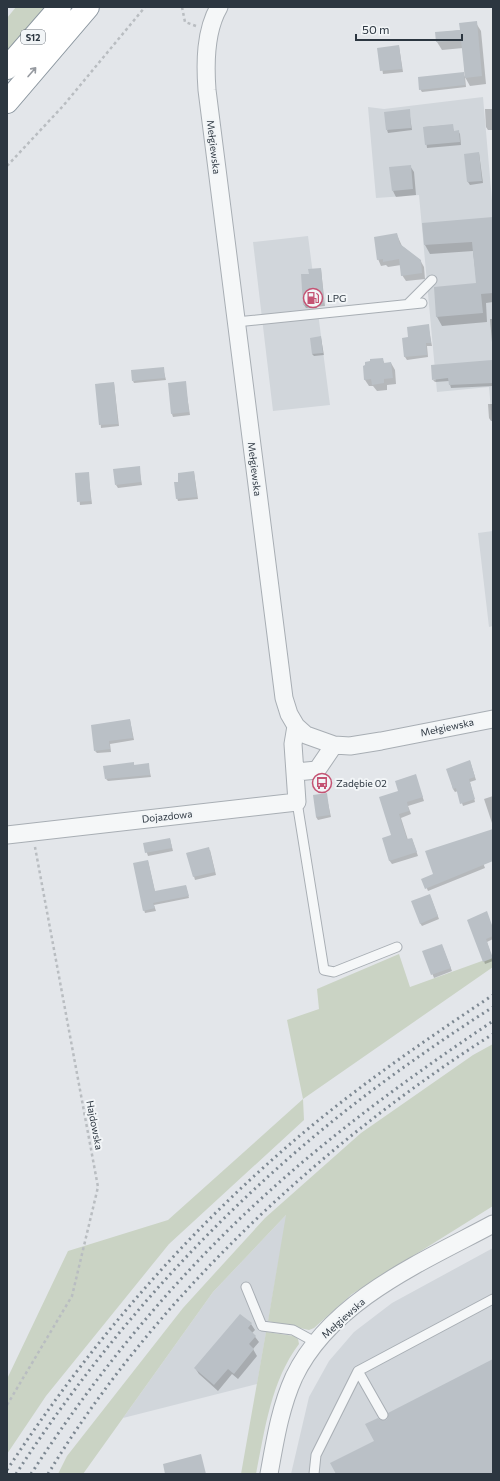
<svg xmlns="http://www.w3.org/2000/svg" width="500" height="1481" font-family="Commissioner,sans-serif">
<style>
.built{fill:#d1d6db}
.green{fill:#cad3c4}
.shadow{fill:#0003}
.building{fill:#bac0c6}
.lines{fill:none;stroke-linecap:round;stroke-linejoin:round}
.service-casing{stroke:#a8aeb4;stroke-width:11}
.minor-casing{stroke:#a8aeb4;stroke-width:19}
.motorway-casing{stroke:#8b969f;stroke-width:24}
.path{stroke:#b9bdc1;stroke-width:2.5;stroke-dasharray:3 3;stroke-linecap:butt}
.service{stroke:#f5f7f8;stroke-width:9}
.minor{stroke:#f5f7f8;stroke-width:17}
.motorway{stroke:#fff;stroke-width:22}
.rail{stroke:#7d8892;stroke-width:3;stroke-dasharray:2 4;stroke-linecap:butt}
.oneway{stroke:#969aa0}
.labels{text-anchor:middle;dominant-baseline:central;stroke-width:4;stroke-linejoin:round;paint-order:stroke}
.shield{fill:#f2f5f7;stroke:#676f77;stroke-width:1}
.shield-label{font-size:9px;font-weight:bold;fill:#2c3640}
.street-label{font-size:10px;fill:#2c3640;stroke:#f2f5f7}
.poi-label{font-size:10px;fill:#2c3640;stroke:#f2f5f7;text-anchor:start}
</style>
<rect width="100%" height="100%" fill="#e3e6ea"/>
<path class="built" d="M483 97 493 212 492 423 489 387 437 392 419 195 376 198 368 107 384 109Z
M308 236 330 405 273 411 253 242Z
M493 531V626L489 627 478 533Z
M287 1214 257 1384 123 1418 213 1292Z
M493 1248V1474H291L309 1397 329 1361 354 1332 392 1303Z"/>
<path class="green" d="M16 7H47L7 53V18Z
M399 954 410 987 493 957V967L303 1099 304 1120 169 1244 46 1396 7 1454V1379L68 1251 168 1220 303 1099 287 1020 319 1009 317 989Z
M493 1044V1206L352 1294 314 1328 309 1330 268 1321 286 1215 213 1292 83 1474H58L67 1456 183 1308 265 1218 361 1133 473 1055Z
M266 1332 294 1336 298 1339 299 1344C271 1381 265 1429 256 1474H241Z"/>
<path class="shadow" d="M476 23 481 31 486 84 470 86 465 77 466 87 422 92 420 89 463 73 465 77 463 48 442 50 437 42 436 33 461 30Z
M399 46 403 72 383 74 379 49Z
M485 109H493V130H488L486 127Z
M409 110 412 130 388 133 387 130Z
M452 125 454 132 458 131 460 134 461 145 427 148 424 127Z
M479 153 483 183 470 185 468 182Z
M410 166 414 172 416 195 396 197 393 191Z
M493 218V302L486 303 487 322 442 326 437 317 435 288 477 284 473 251 430 254 425 245 423 224Z
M397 235 402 246 420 260 424 267 425 279 406 281 402 275 401 265 388 267 386 265 381 266 378 259Z
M321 269 325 306 306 308 304 305 310 275Z
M490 319H493V354Z
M428 325 432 346H427L428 357 407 360 405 357 409 338Z
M321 338 324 355 314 356 312 354Z
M382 359 385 364 391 363 395 370 396 384 387 385V390L377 391 373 386H369L365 380 364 367Z
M491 361 493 364V386L451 388 449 381 435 382 433 380Z
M163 368 166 380 134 383 133 381Z
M114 383 119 426 101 428 97 384Z
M185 383 190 415 173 417 172 414Z
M488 404H493V421H491L489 418Z
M139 467 142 485 118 488 116 485Z
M194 472 198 499 178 501 177 498Z
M88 473 92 504 80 505 76 474Z
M130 720 134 740 110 744 111 752 97 753 95 751Z
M470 761 476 780 470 782 475 802 463 806 458 791 455 792 453 789 448 770Z
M133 763 135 766 148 764 151 777 108 781 106 779Z
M415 775 424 801 408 806 411 814 401 818 408 840 412 839 418 856 392 864 389 860 392 836 400 792Z
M326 794 331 817 318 820 316 817Z
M493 796V826L484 799Z
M493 830V843L479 852 485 868 428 891 423 879 434 875Z
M170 839 173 851 148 856 144 844Z
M210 850 216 875 195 880 187 853Z
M148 861 155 892 186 886 189 898 154 905 156 911 145 913 144 910Z
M431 898 439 919 422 926 420 923Z
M486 912 493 929V939L487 942 493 961 485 964 484 961Z
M443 948 452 971 434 978 424 952Z
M251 1324 255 1330 252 1333 259 1342 253 1349 257 1356 238 1379 232 1374 218 1391 199 1374 195 1368Z"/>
<path class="building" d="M477 21 482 76 465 78 461 40 436 42 435 32 460 30 459 23Z
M399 45 402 69 380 71 377 48Z
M464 72 465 85 419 90 418 77Z
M410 109 411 128 386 130 384 112Z
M453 124 454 131 459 130 460 142 425 145 423 127Z
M479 152 482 181 467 182 464 154Z
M411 165 413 189 392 191 389 167Z
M493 217V293L481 294 483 313 436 317 434 287 476 283 472 242 424 245 422 223Z
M397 233 400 244 421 260 422 273 401 276 399 259 383 262V259L377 260 374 237Z
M321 268 324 303 303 305 301 274H309L308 269Z
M429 324 431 343H426L427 355 404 357 402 338 408 337 407 327Z
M321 336 323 353 312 354 310 338Z
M383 358 384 363 391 362 393 378 384 379V383L372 385 371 379 364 380 363 366 365 365V362L370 361V359Z
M492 360 493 383 449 385 448 378 432 380 431 365Z
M164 367 165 378 132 381 131 370Z
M186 381 189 412 171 414 168 383Z
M114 382 118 424 99 425 95 384Z
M140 466 141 482 115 485 113 469Z
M194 471 197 497 176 499 174 482H178V473Z
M89 472 91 501 77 502 75 473Z
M130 719 133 738 109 741 110 749 94 751 91 725Z
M470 760 475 777 469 779 475 799 460 804 456 788 453 789 446 769Z
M134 762V765L149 763 150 775 105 779 103 766Z
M416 774 423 797 407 802 409 811 399 814 407 839 412 838 417 852 389 861 382 838 391 835 379 797 398 791 395 781Z
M327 793 330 815 316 817 313 795Z
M493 829V861L425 889 421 879 433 874 425 851Z
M170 838 172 848 145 853 143 843Z
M209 847 215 872 193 877 186 853Z
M148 860 155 891 186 885 189 896 153 903 155 908 143 911 133 863Z
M430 894 438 916 420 924 411 901Z
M487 911 493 928V936L486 939 493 958 483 962 467 920Z
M442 944 451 968 431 975 422 951Z
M240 1314 252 1323 248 1328 256 1336 249 1344 254 1349 234 1374 228 1369 214 1385 194 1368Z
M493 1359V1474H336L330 1463 374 1441 365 1424 378 1418 380 1420H386L388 1418V1413Z
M201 1454 206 1474H165L163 1464Z"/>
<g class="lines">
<g class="service-casing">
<path id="service" d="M408 304 432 280
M236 322 422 303
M297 802 324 970 334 972 397 947
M246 1287 262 1326 293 1330 317 1343
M358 1371 383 1415
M314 1474 316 1455 358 1371 493 1299"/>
</g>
<g class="minor-casing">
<path id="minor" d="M219 7C205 31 205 63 207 90L284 698 289 714 296 726 306 735 334 745 350 746 381 741 493 719
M296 772 317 770 334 745
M7 835 297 802 293 744 296 726
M269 1474C275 1441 280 1408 294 1377 331 1300 422 1262 493 1224"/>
</g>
<g class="motorway-casing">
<path id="motorway" d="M7 68 60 7
M7 102 88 7"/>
</g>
<path class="path" d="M182 7 185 22 196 26
M7 166 63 106 145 7
M7 1405 72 1296 98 1187 35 847"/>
<use href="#service" class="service"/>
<use href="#minor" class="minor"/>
<use href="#motorway" class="motorway"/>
<path class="rail" d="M7 1470C91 1342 191 1226 309 1128 367 1080 430 1037 493 995
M16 1474C104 1338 213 1217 339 1116 388 1077 440 1041 493 1007
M31 1474C99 1369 180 1271 274 1187 342 1126 417 1072 493 1021
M48 1474C154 1299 321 1143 493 1034"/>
</g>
<defs><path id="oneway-shaft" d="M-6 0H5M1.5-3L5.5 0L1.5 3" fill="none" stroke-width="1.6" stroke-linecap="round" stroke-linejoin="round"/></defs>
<use class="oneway" href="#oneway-shaft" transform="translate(32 72) rotate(-49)"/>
<defs>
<g id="fuel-ring" transform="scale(1)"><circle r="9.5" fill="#f2f5f7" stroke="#c45373" stroke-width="1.5"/><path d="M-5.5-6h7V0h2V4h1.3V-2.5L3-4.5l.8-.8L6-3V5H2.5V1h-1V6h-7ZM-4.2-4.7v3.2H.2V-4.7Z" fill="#c45373"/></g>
<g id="bus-ring" transform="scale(1)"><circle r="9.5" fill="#f2f5f7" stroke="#c45373" stroke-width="1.5"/><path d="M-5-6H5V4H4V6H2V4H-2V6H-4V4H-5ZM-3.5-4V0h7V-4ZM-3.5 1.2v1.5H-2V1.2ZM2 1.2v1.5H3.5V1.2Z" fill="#c45373"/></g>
</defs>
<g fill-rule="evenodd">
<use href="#fuel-ring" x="313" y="298"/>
<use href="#bus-ring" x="322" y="783"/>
</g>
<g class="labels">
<rect class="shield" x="21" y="30" width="24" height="14" rx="3"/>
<g class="shield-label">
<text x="33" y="37">S12</text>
</g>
<g class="street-label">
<text transform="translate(214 147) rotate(83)">Mełgiewska</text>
<text transform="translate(255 469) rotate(83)">Mełgiewska</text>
<text transform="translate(447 727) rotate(-12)">Mełgiewska</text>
<text transform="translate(167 816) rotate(-6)">Dojazdowa</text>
<text transform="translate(95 1125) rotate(79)">Hajdowska</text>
<text transform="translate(343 1318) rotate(-42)">Mełgiewska</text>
</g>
<g class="poi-label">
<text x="327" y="298">LPG</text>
<text x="336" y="783">Zadębie 02</text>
</g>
</g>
<rect width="500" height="1481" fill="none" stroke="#2c3640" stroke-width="16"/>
<path d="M356 34v6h106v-6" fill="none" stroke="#2c3640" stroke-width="2"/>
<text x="362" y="34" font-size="12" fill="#2c3640" stroke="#f2f5f7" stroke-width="3" paint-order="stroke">50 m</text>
</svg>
